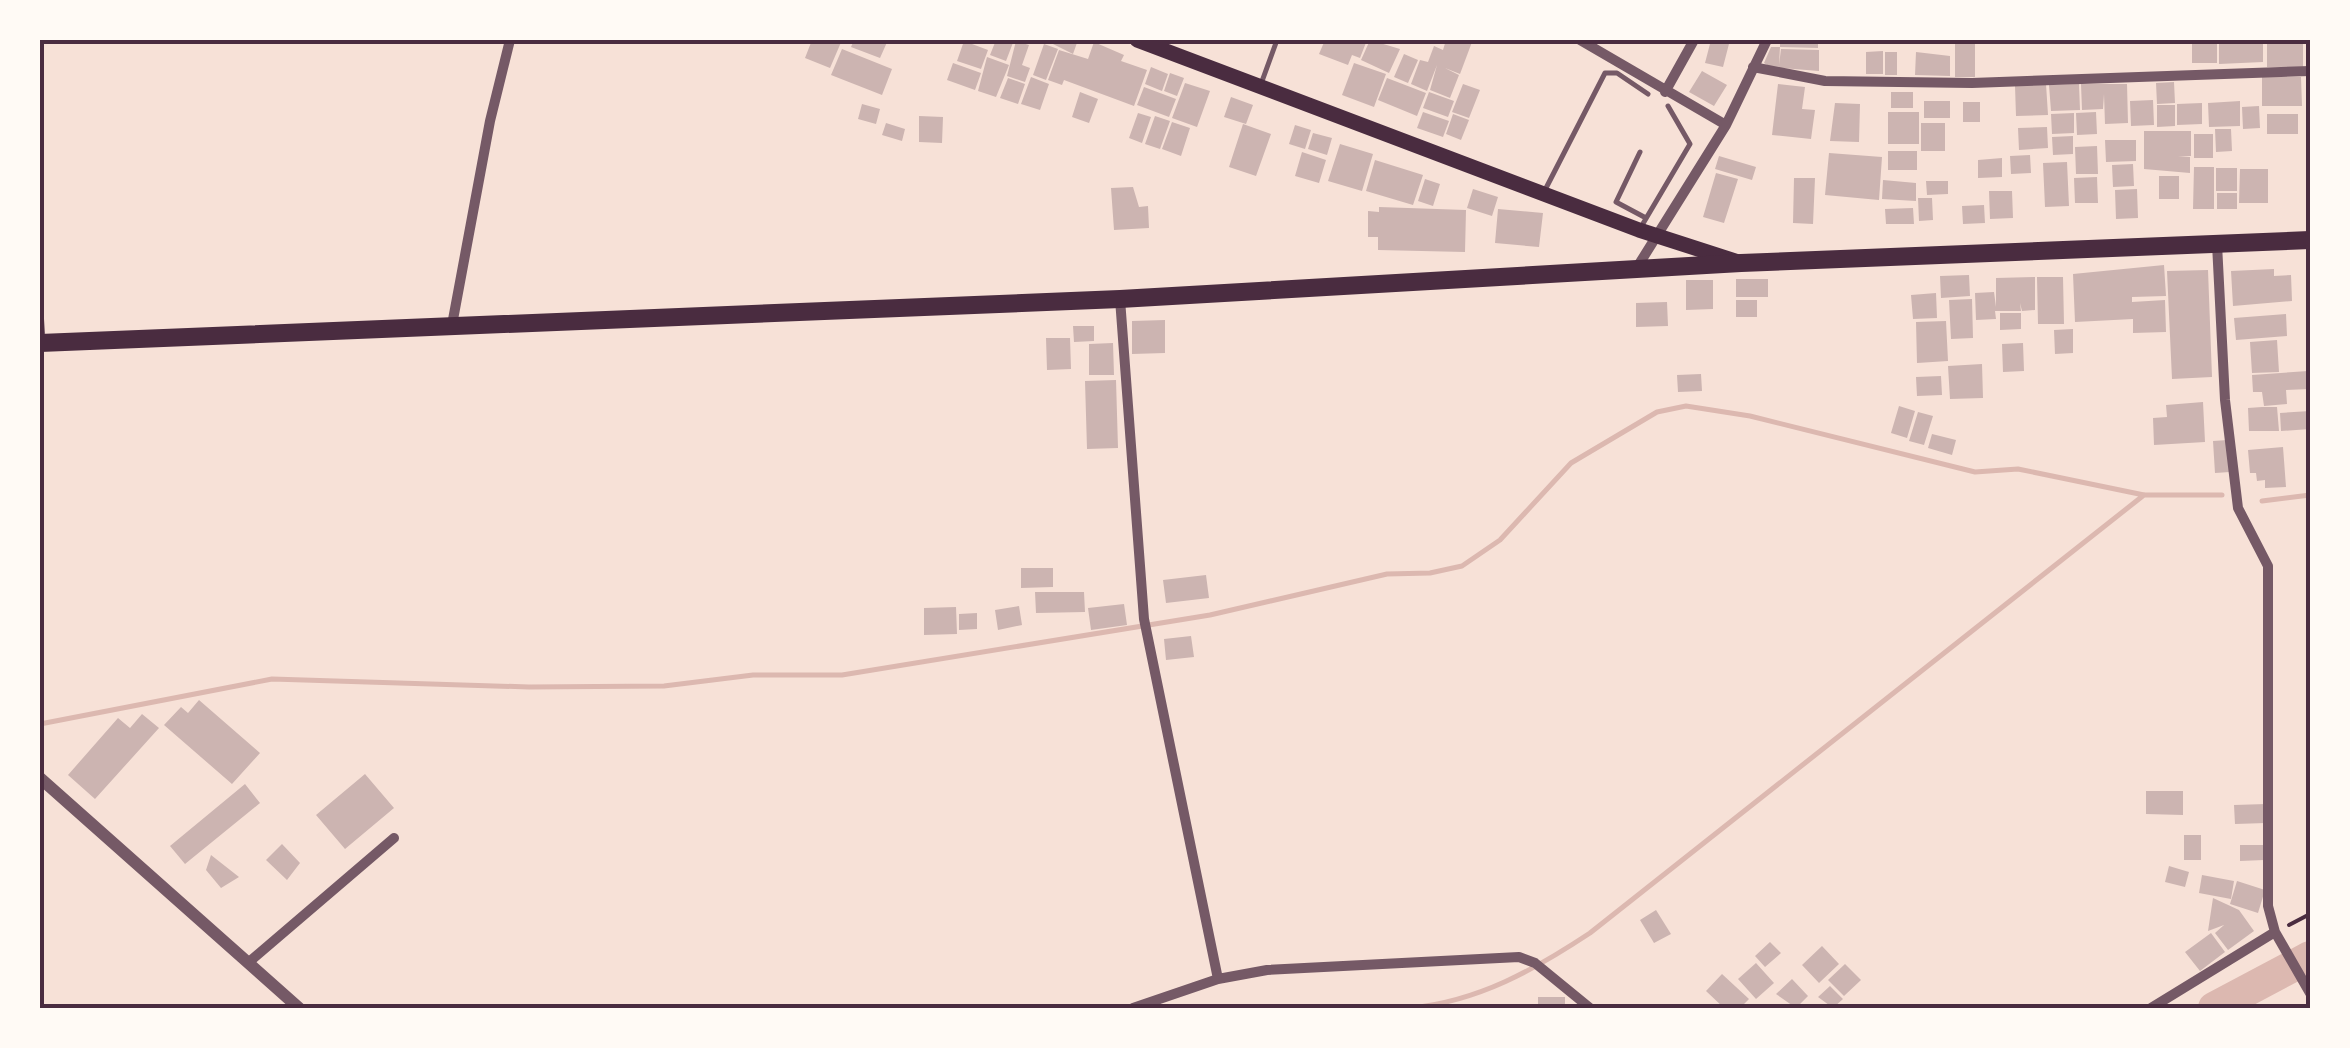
<svg xmlns="http://www.w3.org/2000/svg" width="2350" height="1048" font-family="'Source Sans 3',sans-serif">
<style>
.lines{fill:none;stroke-linecap:round;stroke-linejoin:round}
.stream{stroke:#dcb8b0;stroke-width:5}
.river{stroke:#dcb8b0;stroke-width:32}
.building{fill:#ccb4b1}
.path{stroke:#4a2c40;stroke-width:4}
.service{stroke:#755966;stroke-width:5}
.minor{stroke:#755966;stroke-width:10}
.tertiary{stroke:#755966;stroke-width:12}
.secondary{stroke:#4a2c40;stroke-width:15}
.trunk{stroke:#4a2c40;stroke-width:18}
.neatline{fill:none;stroke:#4a2c40;stroke-width:4}
</style>
<rect width="100%" height="100%" fill="#f7e1d7"/>
<g class="lines">
<path class="stream" d="M2262 501 2310 495
M40 724 272 679 529 687 664 686 753 675H842L1210 615 1387 574 1430 573 1462 566 1500 540 1571 463 1657 412 1686 406 1750 416 1975 472 2018 469 2144 495H2222
M1411 1008C1479 1001 1534 970 1590 933L2144 495"/>
<path class="river" d="M2214 1008 2310 957"/>
</g>
<path class="building" d="M812 40H842L830 68 805 58Z
M854 40H888L880 58 851 47Z
M996 40H1014L1006 61 990 55Z
M1045 40H1078L1073 54Z
M1325 40H1367L1360 58 1352 55 1348 65 1319 54Z
M1370 40 1400 49 1389 73 1361 60Z
M1446 40 1472 42 1460 74 1445 68 1459 75 1450 98 1430 90 1437 65 1427 91 1411 84 1420 60 1428 62 1434 46 1443 50Z
M1711 40H1730L1723 67 1705 63Z
M1780 40H1818V48L1780 47Z
M2219 40 2263 43V62L2219 64Z
M2267 40H2303V67H2267Z
M964 41 988 50 981 69 957 61Z
M1016 41 1029 45 1022 65 1030 68 1025 82 1007 76Z
M1094 42 1124 55 1121 61 1147 70 1134 106 1064 80 1062 85 1048 80 1059 50 1088 59Z
M2192 43H2217V63H2192Z
M1044 44 1058 49 1046 80 1033 75Z
M1955 44H1975V77H1955Z
M1771 47H1780L1779 65 1781 49 1819 50V71L1770 67 1764 63Z
M842 49 892 69 882 95 831 75Z
M1883 51V74H1866V52Z
M1885 52H1897V75H1885Z
M1916 52 1950 56V76L1915 75Z
M1404 54 1418 60 1408 83 1394 77Z
M987 57 1009 65 996 97 978 91Z
M953 63 981 73 975 90 947 80Z
M1354 63 1386 74 1374 107 1342 95Z
M1151 67 1168 74 1162 91 1145 84Z
M1702 71 1727 85 1714 106 1689 92Z
M1170 73 1184 78 1177 96 1164 91Z
M1031 77 1049 84 1040 110 1021 104Z
M2262 77H2301L2302 106H2262Z
M1008 78 1025 84 1018 104 1000 98Z
M1387 78 1426 93 1417 116 1378 100Z
M2174 82 2175 103 2157 104 2156 83Z
M1185 83 1210 91 1197 127 1172 118Z
M1463 84 1480 90 1469 118 1452 112Z
M1778 84 1805 87 1802 109 1815 110 1811 139 1772 135Z
M2046 84 2048 115 2016 116 2015 86Z
M2079 84 2080 110 2051 111 2049 85Z
M2081 84H2127L2128 123 2105 124 2104 94 2103 109 2082 110Z
M1144 87 1176 99 1169 117 1137 105Z
M1080 92 1098 99 1089 123 1072 117Z
M1429 92 1454 101 1448 117 1423 108Z
M1891 92H1913V108H1891Z
M1231 97 1253 105 1246 124 1224 117Z
M2153 100 2154 125 2131 126 2130 101Z
M1924 101H1950V118H1924Z
M2240 101V126L2209 127 2208 103Z
M1963 102H1980V122H1963Z
M1835 103 1860 104 1859 142 1830 141Z
M2202 103V124L2177 125V104Z
M862 104 880 109 876 124 858 119Z
M2157 105H2175V126L2157 127Z
M2259 106 2260 128 2243 129 2242 107Z
M1423 112 1449 121 1443 137 1417 128Z
M1888 112H1919V144H1888Z
M2096 112 2097 134 2077 135 2076 113Z
M1138 113 1151 117 1142 143 1129 138Z
M2074 113V133L2052 134 2051 114Z
M1453 114 1469 120 1461 140 1446 134Z
M2267 114H2298V134H2267Z
M919 116 943 117 942 143 919 142Z
M1155 116 1170 121 1160 149 1145 144Z
M1172 122 1190 128 1181 156 1162 149Z
M886 123 905 129 902 141 882 135Z
M1921 123H1945V151H1921Z
M1243 124 1271 134 1256 176 1229 167Z
M1295 125 1311 130 1305 149 1289 144Z
M2047 127 2048 148 2019 150 2018 128Z
M2215 129H2231L2232 151 2216 152Z
M2144 131H2191V156H2178L2190 157V173L2144 169Z
M1313 133 1332 138 1327 155 1308 149Z
M2194 134H2213V158H2194Z
M2073 136V154L2053 155 2052 137Z
M2105 140H2136V161L2106 162Z
M1340 144 1373 154 1362 191 1328 181Z
M2097 146 2098 174H2076L2075 147Z
M1888 151H1917V170H1888Z
M1302 152 1326 160 1319 183 1295 176Z
M1829 153 1882 157 1879 200 1825 195Z
M2030 155 2031 173 2011 174 2010 156Z
M1719 156 1756 167 1752 180 1715 169Z
M2002 158V177L1978 178V160Z
M1375 160 1423 175 1413 205 1366 191Z
M2067 162 2069 206 2045 207 2043 163Z
M2133 164 2134 186 2113 187 2112 165Z
M2194 167H2214V209H2193Z
M2216 168H2237V191H2216Z
M2240 169H2268V203H2239Z
M1716 173 1738 179 1724 223 1703 217Z
M2159 176H2179V199H2159Z
M2097 177 2098 203H2075L2074 178Z
M1794 178H1815L1813 224 1793 223Z
M1425 179 1440 184 1433 206 1418 201Z
M1883 180 1916 183V201L1882 199Z
M1926 181H1948V194L1927 195Z
M1133 187 1139 207 1148 206 1149 228 1114 230 1111 188Z
M1473 189 1498 197 1492 216 1467 208Z
M2137 189 2138 218 2116 219 2115 190Z
M1989 191H2012L2013 218 1990 219Z
M2217 193H2237V209H2217Z
M1918 198H1932L1933 220 1919 221Z
M1984 205 1985 223 1963 224 1962 206Z
M1379 207 1466 210 1465 252 1378 250V237H1368V211L1379 212Z
M1913 208 1914 224H1886L1885 209Z
M1498 209 1543 213 1539 247 1495 243Z
M2164 265 2166 296 2132 297V302L2165 300 2166 332 2133 333V319L2075 322 2073 274Z
M2274 269V276L2291 275 2292 301 2233 306 2231 271Z
M2208 270 2212 377 2172 379 2167 271Z
M1969 275 1970 296 1941 298 1940 276Z
M2035 277V310L2022 311 2020 303 2021 311H1995L1996 319 1976 320 1975 293 1994 292 1996 307V278Z
M2037 277H2063L2064 324H2038Z
M1736 279H1768V297H1736Z
M1686 280H1713V309L1686 310Z
M1936 293 1937 318 1913 319 1911 295Z
M1972 299 1973 338 1951 339 1949 300Z
M1736 300H1757V317H1736Z
M1667 302 1668 326 1636 327V303Z
M2000 313H2021V329L2000 330Z
M2286 314 2287 336 2236 340 2234 318Z
M1165 320V353L1132 354V321Z
M1946 321 1948 361 1917 363 1916 322Z
M1073 326H1094V341L1074 342Z
M2073 329V353L2055 354 2054 330Z
M1046 338H1070L1071 369 1047 370Z
M2277 340 2279 372 2252 373 2250 342Z
M1113 343 1114 375H1089V344Z
M2023 343 2024 371 2003 372 2002 344Z
M1982 364 1983 398 1950 399 1948 366Z
M2308 371 2309 389 2286 390 2287 404 2264 406 2262 392H2253L2252 375Z
M1701 374 1702 391 1678 392 1677 375Z
M1941 376 1942 395 1917 396 1916 377Z
M1116 380 1118 448 1087 449 1085 381Z
M2203 402 2205 442 2154 445 2153 418 2167 417 2166 405Z
M1899 406 1915 411 1907 438 1891 433Z
M2262 407H2277L2279 431H2249L2248 408Z
M2310 411V429L2281 431 2280 413Z
M1918 412 1933 416 1924 445 1909 441Z
M1932 434 1956 440 1952 455 1928 448Z
M2228 440 2230 472 2215 473 2213 441Z
M2283 447 2286 487 2265 488V480L2257 481 2256 473H2250L2248 450Z
M1021 568H1053V587L1021 588Z
M1206 575 1209 598 1166 603 1163 580Z
M1035 592H1084L1085 612 1036 613Z
M1124 604 1127 625 1091 630 1088 608Z
M1019 606 1022 625 998 630 995 610Z
M956 607 957 634 924 635V608Z
M977 613V629L959 630V614Z
M1191 636 1194 657 1166 660 1164 639Z
M199 700 260 753 232 784 164 725 181 707 188 713Z
M142 714 159 728 95 799 68 775 118 718 130 728Z
M365 774 394 808 345 849 316 815Z
M245 784 260 803 185 864 170 846Z
M2146 791H2183V815L2146 814Z
M2266 804V823L2235 824 2234 805Z
M2184 835H2201V860H2184Z
M282 844 300 863 287 880 266 860Z
M2240 845H2264V860L2240 861Z
M211 855 239 877 221 888 206 870Z
M2169 866 2189 872 2185 887 2165 882Z
M2202 875 2234 881 2231 899 2199 893Z
M2237 881 2265 890 2258 913 2230 904Z
M2213 898 2239 910 2254 931 2228 950 2215 933 2224 925 2208 931Z
M1656 910 1671 934 1654 943 1640 920Z
M2211 933 2225 952 2200 971 2185 952Z
M1770 942 1781 953 1765 967 1755 956Z
M1822 946 1839 964 1819 983 1802 965Z
M1756 963 1774 983 1756 999 1738 979Z
M1845 964 1861 980 1844 996 1828 980Z
M1722 974 1749 999 1740 1008H1724L1706 991Z
M1792 979 1808 996 1796 1008 1776 994Z
M1830 986 1843 999 1833 1008 1818 997Z
M1538 997H1565V1008H1538Z"/>
<g class="lines">
<path class="path" d="M2289 925 2310 914"/>
<path class="service" d="M1261 84 1277 40
M1640 152 1616 202 1646 218
M1544 192 1605 73H1617L1648 94
M1641 227 1690 144 1668 106
M40 298 43 340"/>
<path class="minor" d="M1580 40 1726 125
M1753 67 1825 81 1972 83 2310 71
M1665 92 1694 40
M2217 244 2225 400 2238 508 2268 566V906L2275 932 2310 993
M1636 269 1726 125 1767 40
M1120 299 1144 619 1218 979 1267 970 1519 957 1535 963 1590 1008
M452 325 490 121 510 40
M249 962 394 838
M1133 1008 1218 979
M2151 1008 2275 932"/>
<path class="tertiary" d="M40 778 299 1008"/>
<path class="secondary" d="M1137 40 1639 230 1738 262"/>
<path class="trunk" d="M40 343 1120 299 1741 263 2310 240"/>
</g>
<rect width="2350" height="1048" fill="none" stroke="#fffaf5" stroke-width="85"/>
<rect x="42" y="42" width="2266" height="964" class="neatline"/>
</svg>
